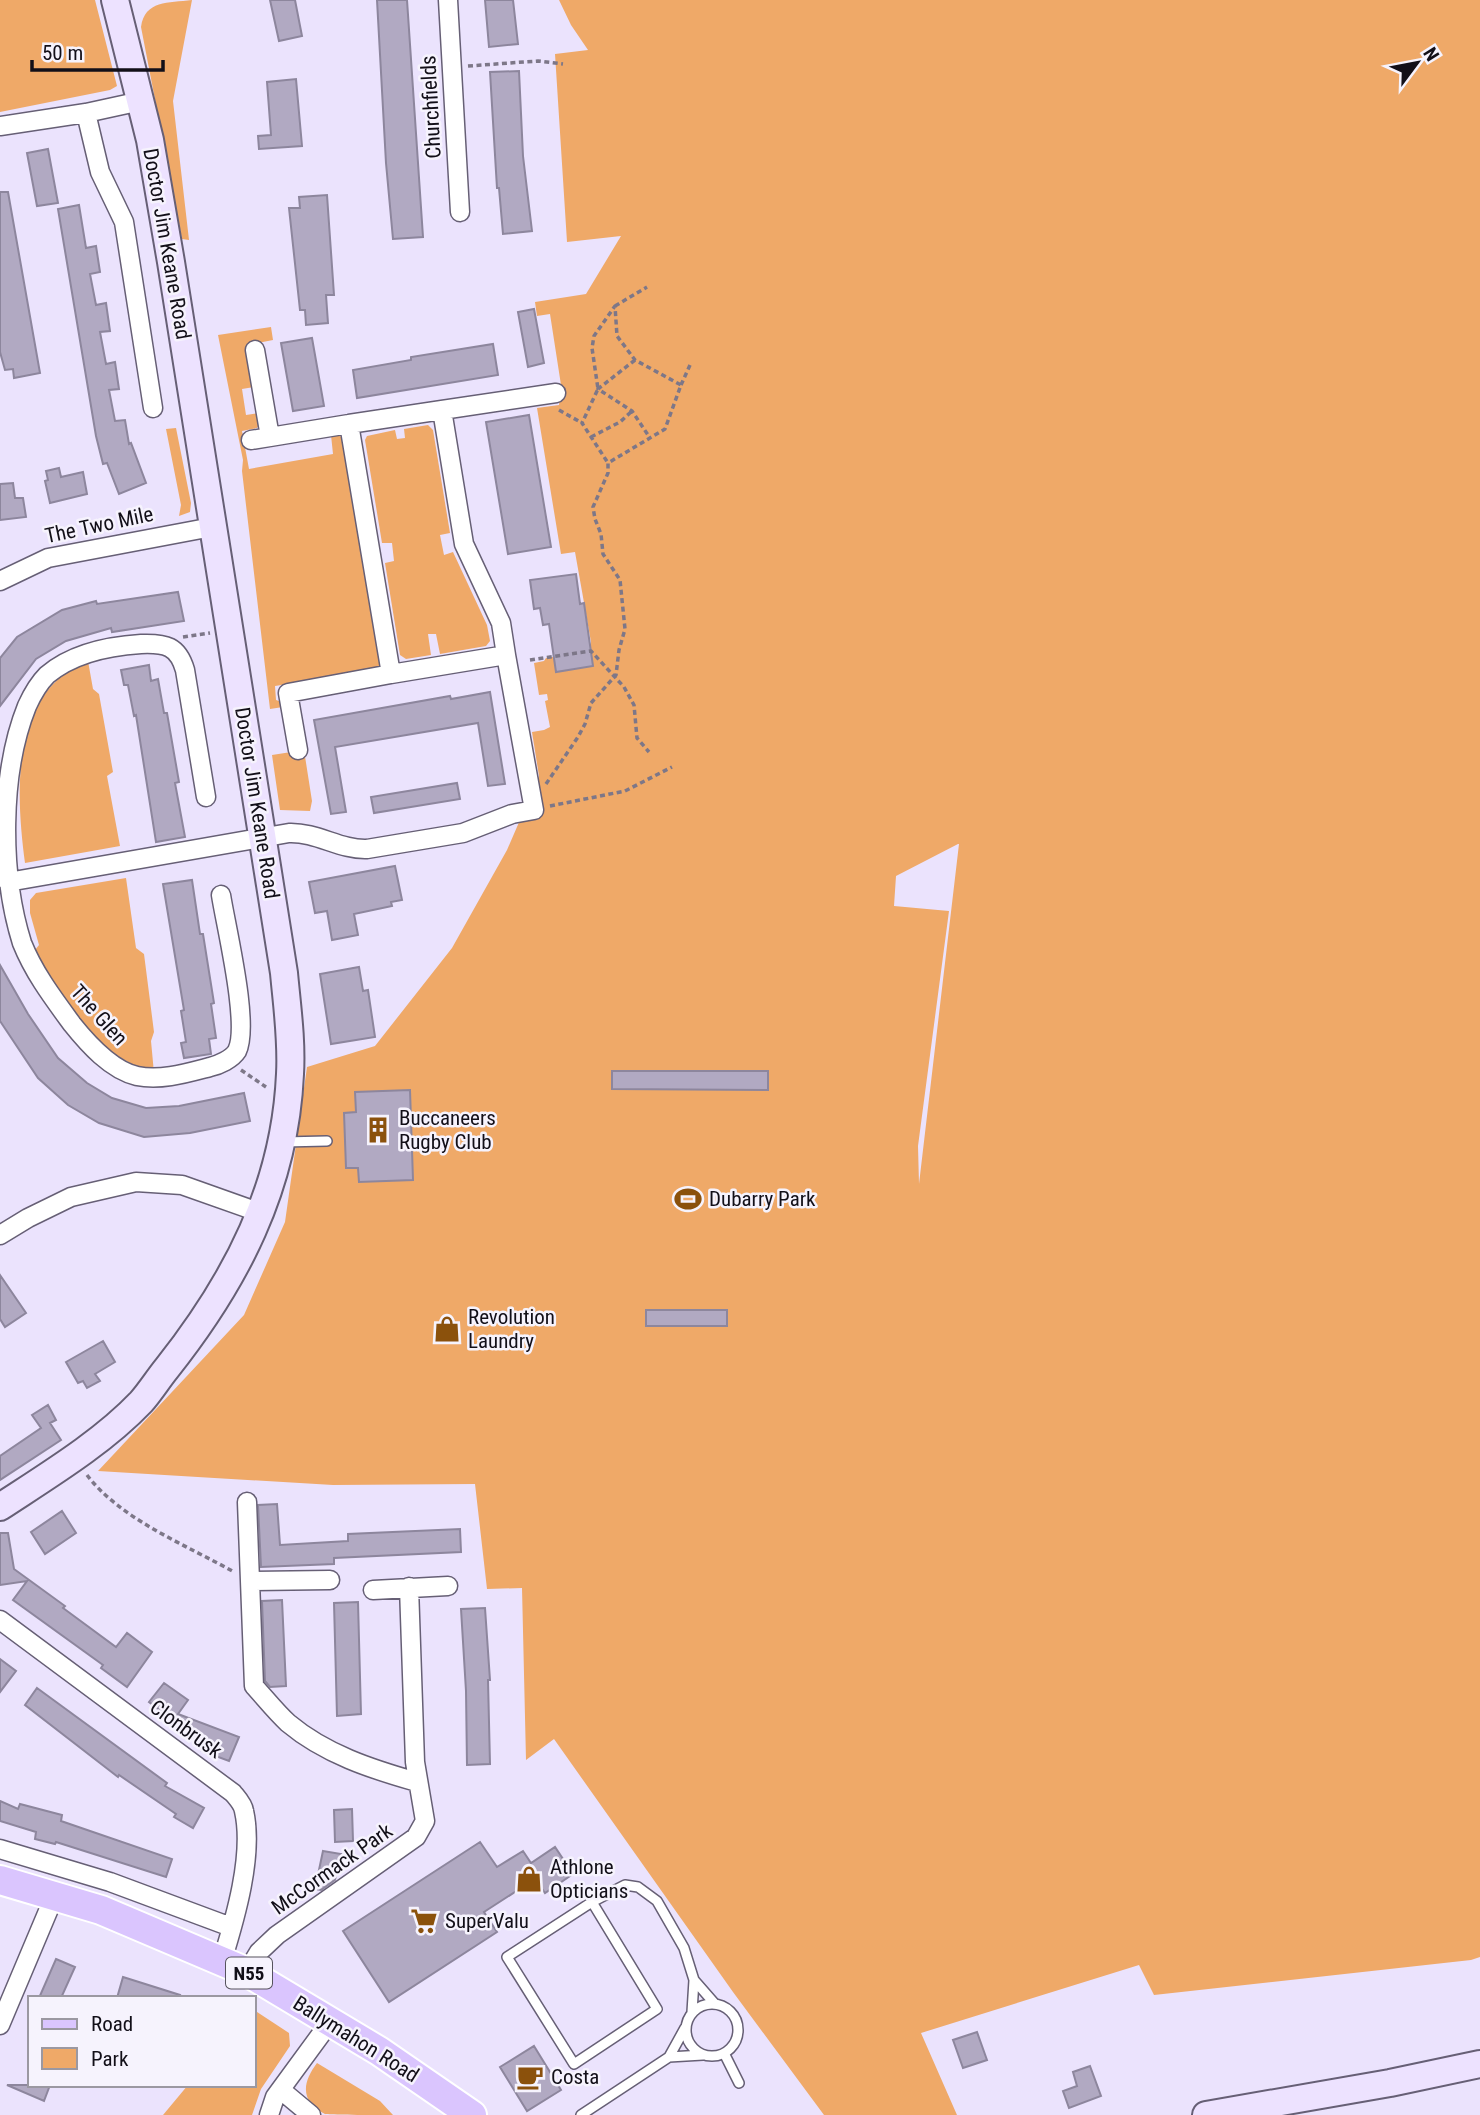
<svg xmlns="http://www.w3.org/2000/svg" width="1480" height="2115" font-family="'Roboto Condensed',sans-serif">
<style>
.green{fill:#efa968;fill-rule:evenodd}
.building{fill:#b1a9c2;stroke:#8d869d;stroke-width:2}
.lines{fill:none;stroke-linecap:round;stroke-linejoin:round}
.lane-casing{stroke:#665f75;stroke-width:12}
.street-casing{stroke:#665f75;stroke-width:21}
.secondary-casing{stroke:#665f75;stroke-width:30}
.primary-casing{stroke:#fff;stroke-width:32}
.path{stroke:#7d7788;stroke-width:3.5;stroke-dasharray:5 3.5;stroke-linecap:butt}
.lane{stroke:#fff;stroke-width:9}
.street{stroke:#fff;stroke-width:18}
.secondary{stroke:#ede2ff;stroke-width:26}
.primary{stroke:#dac5fe;stroke-width:28}
.labels{text-anchor:middle;dominant-baseline:central;stroke-width:5;stroke-linejoin:round;paint-order:stroke}
.shield{fill:#f6f3fd;stroke:#56535d;stroke-width:2}
.shield-label{font-size:19px;font-weight:bold;fill:#120f18}
.street-label{font-size:21px;fill:#120f18;stroke:#f6f3fd}
.poi-label{font-size:21px;fill:#120f18;stroke:#f6f3fd;text-anchor:start}
</style>
<rect width="100%" height="100%" fill="#ebe3fd"/>
<path class="green" d="M0 0H95L117 86 110 90 0 112Z
M192 0 173 101 189 240 182 239 141 27C145 0 168 3 192 0Z
M559 0H1480V1957L1471 1960 1154 1995 1139 1965 921 2033 957 2115H824L733 1992 554 1739 526 1760 522 1588 487 1589 475 1484 333 1485 98 1471 244 1315 285 1222 307 1067 375 1046 452 948 507 850 539 776 532 732 544 730 550 727 545 701 548 700 547 694 539 695 534 663 544 661 546 658 588 652 591 642 575 552 561 554 537 408 559 405 561 385 550 314 537 316 535 302 586 294 621 236 567 242 555 54 588 50 571 25ZM958 844H959L919 1184 918 1146 949 911 894 906 896 876Z
M271 327 273 340 247 345 254 387 242 389 246 415 259 413 260 423 257 428 242 431 249 469 333 454 331 435H338L343 438 380 660 379 666 371 671 275 686 276 700 282 702 283 707 270 709 242 471 243 460 218 335Z
M428 425 433 430 450 533 440 535 444 555 453 552 487 625 490 641 486 646 440 654 436 634H428L431 655 406 659 400 655 385 563 394 561 392 543H382L365 440 367 436 395 430 397 439 405 438 404 429Z
M176 428 191 503 190 512 179 516 181 505 166 429Z
M88 661 93 689 99 694 113 772 107 776 120 846 25 863C16 794 9 692 88 661Z
M304 750 312 801 310 811 280 810 272 755Z
M126 878 136 948 144 954 154 1032 151 1041 154 1073C109 1057 94 1039 66 1002 54 985 43 969 35 950L39 945 30 913V900L36 893Z
M254 2010 289 2033 290 2046 261 2089 252 2115H163L188 2085H254Z
M317 2063 380 2101 393 2115C380 2115 334 2115 325 2114 300 2101 302 2083 317 2063Z"/>
<path class="building" d="M270 0H295L302 36 279 41Z
M377 0H407L423 237 393 239 386 163Z
M485 0H513L518 44 489 47Z
M519 71 523 156 532 231 503 234 499 188H497L490 72Z
M296 79 302 146 259 149 258 136 271 135 267 82Z
M48 149 58 203 37 206 27 153Z
M0 192H8L40 373 14 378 13 369 5 370 0 352Z
M327 195 334 295H326L328 323 306 325 305 310H300L289 208H300L299 197Z
M79 205 86 248 96 246 100 272 90 274 96 305 106 303 110 331 100 332 106 364 115 362 119 389 109 390 115 421 125 420 129 444 131 443 146 483 119 494 107 463 103 464 96 436 58 209Z
M534 309 544 363 528 367 518 312Z
M312 338 324 406 293 411 281 343Z
M493 344 498 375 357 398 353 370 411 360V357Z
M529 415 551 547 508 554 486 422Z
M59 468 61 477 83 472 87 494 50 503 45 481 48 480 46 471Z
M13 483 15 498H23L26 517 0 520V484Z
M576 574 580 604 584 603 593 666 556 672 549 624 543 625 540 608 534 609 530 580Z
M178 592 184 621 112 632 111 628 66 641 36 659 0 706V658L17 637 62 610 96 601 97 604Z
M149 665 151 681 158 679 164 713H167L179 782 175 783 185 837 156 842 136 715 134 716 128 685H124L121 670Z
M490 692 505 784 488 786 478 723 335 747 346 812 331 814 314 720 450 696 451 699Z
M457 783 460 799 374 813 371 797Z
M395 866 402 900 391 902 392 906 354 914 358 935 332 940 327 911 315 913 309 882Z
M192 880 200 934H203L214 1003 211 1004 216 1038 209 1039 211 1054 184 1058 181 1043 186 1042 181 1011 184 1010 163 884Z
M0 965 28 1014 58 1058 87 1083 112 1098 146 1108 179 1106 244 1093 250 1121 190 1133 144 1137 99 1123 68 1105 38 1078 0 1021Z
M359 967 363 991 368 990 375 1037 331 1044 320 974Z
M612 1071H768V1090L612 1089Z
M410 1090 413 1180 359 1182 358 1168H346L344 1113 356 1112 355 1092Z
M0 1275 26 1313 5 1327 0 1319Z
M646 1310H727V1326H646Z
M103 1341 115 1362 95 1374 100 1381 87 1388 83 1381 78 1383 66 1362Z
M48 1405 56 1420 50 1423 61 1440 0 1480V1456L41 1428 32 1415Z
M277 1504 280 1545 348 1541V1534L460 1529 461 1552 334 1558V1564L261 1567 258 1505Z
M62 1511 76 1533 45 1554 31 1532Z
M0 1533H8L14 1569 65 1606 63 1608 116 1647 127 1633 152 1652 127 1687 101 1668 103 1665 13 1600 27 1581 0 1585Z
M282 1600 286 1686 270 1687 265 1681 262 1601Z
M358 1602 361 1714 337 1716 334 1603Z
M485 1608 490 1680H488L490 1764 467 1765 466 1691 461 1609Z
M0 1659 16 1671 0 1692Z
M164 1683 188 1700 178 1714 239 1737 229 1761 202 1751 205 1742 187 1735 188 1732 149 1702Z
M37 1688 167 1783 165 1786 204 1808 193 1828 174 1817 176 1814 119 1775 118 1777 25 1705Z
M0 1801 18 1809 20 1804 62 1815 61 1821 172 1859 166 1877 56 1842 55 1844 35 1839 36 1832 0 1821Z
M352 1809 353 1841 335 1842 334 1810Z
M480 1842 497 1867 523 1851 531 1863 555 1847 573 1874 545 1893 535 1879 484 1912 497 1932 389 2002 343 1931Z
M323 1851 341 1854 335 1880 321 1890 315 1889Z
M56 1959 75 1967 61 1998H39Z
M123 1977 180 1995 179 1998H117Z
M977 2032 987 2060 963 2068 953 2040Z
M534 2046 561 2090 527 2111 500 2067Z
M1090 2066 1101 2096 1069 2108 1063 2091 1077 2086 1073 2072Z
M7 2085H50L44 2101Z"/>
<g class="lines">
<g class="lane-casing">
<path id="lane" d="M283 1142 327 1141
M592 1902 657 2009 574 2064 507 1957 592 1902 625 1885 638 1887 657 1901 684 1948 694 1980 692 2012
M694 1980 715 2004
M686 2030a26 26 0 1 1 52 0a26 26 0 1 1-52 0Z
M724 2053 739 2083
M669 2057 703 2055
M581 2115 669 2057 685 2028"/>
</g>
<g class="street-casing">
<path id="street" d="M448 0 460 212
M86 113 100 172 124 222 153 408
M0 126 86 113 141 101
M255 350 270 437 349 424
M442 410 556 393
M251 440 270 437
M0 581 48 558 212 527
M298 750 288 693 391 674
M206 797 185 670C178 646 166 643 141 644 109 646 73 653 47 675 39 683 32 695 27 706 0 773 0 873 22 943 34 973 53 998 72 1024 88 1044 111 1070 137 1076 161 1081 187 1073 210 1067 219 1065 232 1059 237 1051 250 1025 226 927 221 895
M8 882 289 833C317 832 340 850 367 849L463 833 512 814 534 810 506 655 391 674 349 424 442 410 464 544 501 623 506 655
M0 1235 28 1218 71 1197 136 1182 182 1185 261 1213
M247 1502 254 1686C265 1698 276 1712 288 1723 325 1754 371 1769 417 1782
M252 1581 330 1580
M373 1590 448 1586
M0 1620 233 1793C237 1798 243 1804 244 1811 254 1855 235 1919 222 1961
M0 1849 110 1882 231 1927
M247 1972 259 1952 277 1935 416 1837 425 1821 415 1762 409 1587
M0 2025 54 1897
M281 2090 311 2115
M269 2115 275 2097 330 2022"/>
</g>
<g class="secondary-casing">
<path id="secondary" d="M0 1507C47 1476 102 1443 141 1402 150 1392 158 1379 167 1368 236 1281 285 1187 290 1074 292 1040 287 1006 284 973L171 262 150 140 115 0
M1206 2115 1390 2083 1480 2064"/>
</g>
<g class="primary-casing">
<path id="primary" d="M0 1880 101 1910 247 1972 379 2051 472 2115"/>
</g>
<path class="path" d="M468 66 538 61 563 64
M615 306 647 287
M635 360 598 389 632 411 650 438
M681 385 690 365
M559 410 582 423
M591 437 620 422 632 411
M183 637 210 633
M530 660 591 651 624 687 634 705 637 738 649 752
M546 784 578 737 585 724 591 703 616 675 619 650 625 629 620 580 603 554 601 534 595 519 593 507 608 473V463L665 429 681 385 635 360 617 336 615 306 594 336 592 348 598 389 582 423 608 463
M550 806 625 791 672 767
M241 1070 266 1087
M87 1475C120 1519 186 1545 234 1572"/>
<use href="#lane" class="lane"/>
<use href="#street" class="street"/>
<use href="#secondary" class="secondary"/>
<use href="#primary" class="primary"/>
</g>
<defs>
<g id="building-bare" transform="scale(2.1)"><path d="M-4-6H4V6H1V3H-1V6H-4ZM-2.5-4.3h1.7v1.8h-1.7ZM.8-4.3h1.7v1.8H.8ZM-2.5-1h1.7V.8h-1.7ZM.8-1h1.7V.8H.8Z" fill="#8b510c" stroke="#f6f3fd" stroke-width="2.5" paint-order="stroke"/></g>
<g id="stadium-bare" transform="scale(2.1)"><path d="M0-5a6.5 5 0 1 0 0 10a6.5 5 0 1 0 0-10ZM-3.5-1.8h7v3.6h-7Z" fill="#8b510c" stroke="#f6f3fd" stroke-width="2.5" paint-order="stroke"/></g>
<g id="shop-bare" transform="scale(2.1)"><path d="M-5-2.5h2.3a2.7 3.5 0 0 1 5.4 0H5L5.5 6h-11ZM-1.5-2.5h3a1.5 2.3 0 0 0-3 0Z" fill="#8b510c" stroke="#f6f3fd" stroke-width="2.5" paint-order="stroke"/></g>
<g id="supermarket-bare" transform="scale(2.1)"><path d="M-6-5.5h2.5l.6 2H6L4.5 2H-2.5L-4.4-4H-6ZM-1.5 3.2a1.3 1.3 0 1 0 .1 0ZM3 3.2a1.3 1.3 0 1 0 .1 0Z" fill="#8b510c" stroke="#f6f3fd" stroke-width="2.5" paint-order="stroke"/></g>
<g id="cafe-bare" transform="scale(2.1)"><path d="M-5.5-4.5H6V0H3Q3 3.5 0 3.5H-2.5Q-5.5 3.5-5.5 0ZM3-3.2v2h1.7v-2ZM-6 4.5H4V6H-6Z" fill="#8b510c" stroke="#f6f3fd" stroke-width="2.5" paint-order="stroke"/></g>
</defs>
<g fill-rule="evenodd">
<use href="#building-bare" x="378" y="1130"/>
<use href="#stadium-bare" x="688" y="1199"/>
<use href="#shop-bare" x="447" y="1329"/>
<use href="#shop-bare" x="529" y="1879"/>
<use href="#supermarket-bare" x="424" y="1921"/>
<use href="#cafe-bare" x="530" y="2077"/>
</g>
<g class="labels">
<rect class="shield" x="226" y="1957.5" width="46" height="31" rx="5"/>
<g class="shield-label">
<text x="249" y="1973">N55</text>
</g>
<g class="street-label">
<text transform="translate(431 107) rotate(-93)">Churchfields</text>
<text transform="translate(167 244) rotate(80)">Doctor Jim Keane Road</text>
<text transform="translate(99 525) rotate(-12)">The Two Mile</text>
<text transform="translate(257 803) rotate(81)">Doctor Jim Keane Road</text>
<text transform="translate(99 1015) rotate(48)">The Glen</text>
<text transform="translate(186 1729) rotate(36)">Clonbrusk</text>
<text transform="translate(332 1869) rotate(-35)">McCormack Park</text>
<text transform="translate(356 2039) rotate(32)">Ballymahon Road</text>
</g>
<g class="poi-label">
<text x="399" y="1118">Buccaneers<tspan x="399" dy="24">Rugby Club</tspan></text>
<text x="709" y="1199">Dubarry Park</text>
<text x="468" y="1317">Revolution<tspan x="468" dy="24">Laundry</tspan></text>
<text x="550" y="1867">Athlone<tspan x="550" dy="24">Opticians</tspan></text>
<text x="445" y="1921">SuperValu</text>
<text x="551" y="2077">Costa</text>
</g>
</g>
<rect x="28" y="1996" width="228" height="91" fill="#f6f3fd" stroke="#9b98a1" stroke-width="2"/>
<rect x="42" y="2019" width="35" height="10" fill="#dac5fe" stroke="#9b98a1" stroke-width="2"/>
<text x="91" y="2031" font-size="21" fill="#120f18">Road</text>
<rect x="42" y="2048" width="35" height="21" fill="#efa968" stroke="#9b98a1" stroke-width="2"/>
<text x="91" y="2066" font-size="21" fill="#120f18">Park</text>
<g transform="translate(1417 63) rotate(58)" stroke="#f6f3fd" stroke-width="5" paint-order="stroke">
<path d="M0-5L12 26L0 18L-12 26Z" fill="#120f18"/>
<text y="-10" font-size="19" font-weight="bold" text-anchor="middle" fill="#120f18">N</text>
</g>
<path d="M32 60v10h131v-10" fill="none" stroke="#120f18" stroke-width="3.5"/>
<text x="42" y="60" font-size="21" fill="#120f18" stroke="#f6f3fd" stroke-width="5" paint-order="stroke">50 m</text>
</svg>
